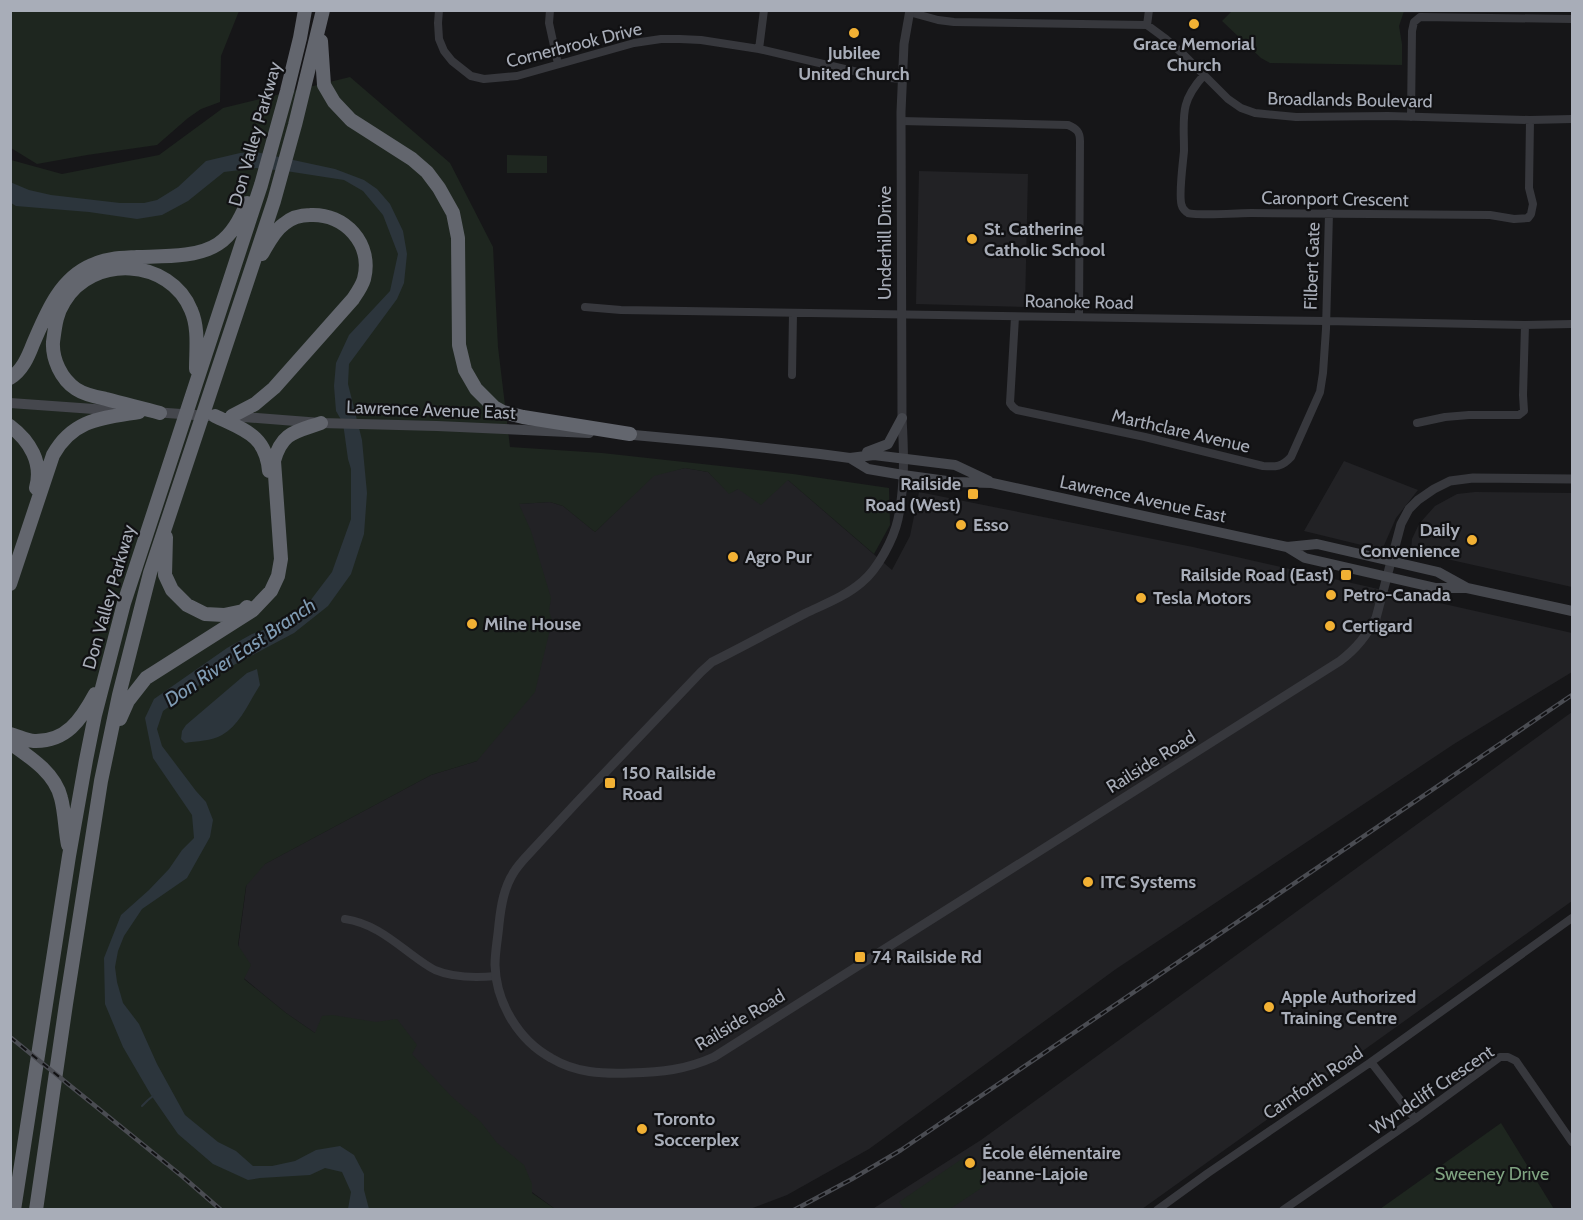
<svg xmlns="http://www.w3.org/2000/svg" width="1583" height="1220" font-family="Cabin,sans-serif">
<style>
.built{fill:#222225}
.green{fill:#1e261f}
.water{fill:#2c353c}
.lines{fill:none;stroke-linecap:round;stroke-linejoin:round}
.stream{stroke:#2c353c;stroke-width:2}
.minor{stroke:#37383d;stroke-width:8}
.tertiary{stroke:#37383d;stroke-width:9}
.secondary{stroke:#45474d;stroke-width:10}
.motorway{stroke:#63666e;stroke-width:14}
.rail-casing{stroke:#4a4c52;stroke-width:4.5}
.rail{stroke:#111113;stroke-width:2;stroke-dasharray:7;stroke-linecap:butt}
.poi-dot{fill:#f2b134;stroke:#111113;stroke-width:2}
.labels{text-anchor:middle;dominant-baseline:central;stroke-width:4.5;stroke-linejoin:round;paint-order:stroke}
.poi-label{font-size:18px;font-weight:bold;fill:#a8adb8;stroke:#111113;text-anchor:start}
.street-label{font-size:18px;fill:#a8adb8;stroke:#111113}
.park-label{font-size:18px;fill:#7fa381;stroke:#111113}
.water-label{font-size:20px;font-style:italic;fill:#7f9bb3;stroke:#111113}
</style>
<rect width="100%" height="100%" fill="#161618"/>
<path class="built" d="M919 171 1028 174 1025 307 916 304Z
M1344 461 1418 490 1396 518 1382 550 1304 531Z
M685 468 708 472 729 493 738 489 788 480 892 570 910 536 919 492 1193 547 1572 633V672L1454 744 1116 969 869 1149 787 1195 750 1209H555L318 1035 286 1013 235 971 248 873 431 775 477 761 519 520 517 504 550 502 563 506 595 532 654 475Z
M1475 492 1572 493V587L1411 551 1412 539 1419 524 1435 506 1457 494Z
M1572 712V901L1142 1209 871 1210 981 1140Z"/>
<path class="green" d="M1233 10 1404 11 1399 26 1402 44V65L1270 63 1261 58 1222 21Z
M10 11H239L221 56 220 102 201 109 188 118 157 145 87 155 37 164 11 148Z
M350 77 450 163 493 247 498 347 510 447 602 453 793 474 889 488 890 525 874 554 788 480 761 505 738 489 729 494 708 472 685 468 654 476 595 532 563 506 550 502 519 504 531 531 551 598 549 611 552 621 535 692 477 761 431 775 265 864 246 886 238 945 251 965 244 979 286 1013 315 1033 322 1016 332 1015 376 1022 397 1019 417 1045 412 1054 451 1096 481 1122 497 1143 524 1165 532 1184V1193L555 1209H11V160L62 174 159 155 223 108Z
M507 155 547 156V173H507Z
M1501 1123 1554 1209H1380Z
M969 1154 989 1183 950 1209H904L899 1202Z"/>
<path class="water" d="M256 152 335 169 364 180 377 189 390 204 403 231 407 254 404 283 397 299 349 364 348 384 362 440 367 493 364 534 351 574 328 606 294 633 211 677 163 711 157 729 162 746 196 791 206 802 213 820 210 837 187 878 142 909 124 936 118 951 115 967 117 982 123 1003 139 1024 157 1064 185 1115 218 1142 236 1151 253 1166H272L295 1161 316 1150 340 1146 354 1155 364 1174V1190L369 1209H348L351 1192 342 1172 325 1168 310 1175 260 1178 248 1180 213 1164 178 1134 151 1095 123 1047 105 1004 104 958 121 915 149 890 169 869 182 850 194 838 192 815 153 758 145 718 154 699 227 648 252 634 286 622 310 601 332 572 351 519V469L348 459 343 423 336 411 334 386 336 363 349 335 390 291 398 254 383 215 363 191 344 180 286 171 256 168 224 172 188 201 162 215 137 219 89 212 16 206 11 203 10 182 29 190 51 195 120 203H144L157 200 178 187 206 161 240 153Z
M257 669 260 685C249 702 240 725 222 735 212 741 196 741 185 743L181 739 182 731 186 725 247 673Z"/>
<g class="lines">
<path class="stream" d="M142 1106 148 1100 153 1096"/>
<path class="minor" d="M439 10 438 23 439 39 444 51 452 61 471 76 484 79 517 76 634 43 661 39H680L701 40 759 49 879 77 902 79
M550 10 549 23 558 64
M909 12 938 20 954 22 1147 25 1166 39 1183 54 1228 99 1241 108 1255 113 1296 117 1388 116 1530 120 1572 119
M1147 25 1149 10
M759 49 764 10
M1204 75C1179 103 1184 116 1184 151 1183 163 1178 198 1182 206 1182 208 1186 212 1188 213 1193 216 1241 213 1251 213 1331 213 1410 215 1490 215L1514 219 1528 218 1531 214 1533 204 1529 188 1530 120
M1411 117 1412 31 1414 22 1420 17 1572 19
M901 121 1068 125C1077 129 1080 132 1080 141L1079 317
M585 307 621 310 1325 321 1525 325 1572 324
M1015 317 1010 403 1013 407 1017 410 1145 437 1263 466C1276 467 1282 467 1291 457L1320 392 1323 373 1326 329 1329 213
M792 375 793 313
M1417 423 1445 417 1469 415H1519L1524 411 1523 395 1525 325
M345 919C372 923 391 939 411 954 419 960 427 966 435 970 454 978 475 978 496 976
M1371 1062 1415 1119
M1157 1210 1208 1173 1371 1062 1572 918
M1283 1210 1415 1119 1500 1057H1508L1516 1061 1572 1142"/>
<path class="tertiary" d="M910 10 904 44 901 112 902 418C904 452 905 486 898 519 894 538 878 569 862 582 846 596 825 604 806 613 775 629 744 646 712 662L701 672C660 715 619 758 578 801 565 815 551 830 538 844 530 853 520 862 514 872 504 887 501 906 499 924 498 937 495 951 495 965 496 1002 518 1040 551 1058 576 1073 602 1074 630 1073 662 1072 685 1070 714 1057L1340 661C1357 648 1366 636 1376 618L1401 524 1409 509 1418 500 1434 489 1450 481 1473 478 1572 479"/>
<path class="secondary" d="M10 403 122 411
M153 412 209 416
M230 416 321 423 437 426 589 433
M623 434 721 443 820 454 850 458 868 469 903 475 954 482 992 483 1287 547 1317 544 1438 572 1467 588
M867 452 888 444 902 418
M850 458 874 455 955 465 989 481
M1287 547 1305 558 1436 588H1467L1572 611"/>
<path class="motorway" d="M321 41 324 85 334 102 351 120 412 159 427 172 439 188 453 213 458 238 459 345 465 370 476 389 494 407 503 412 523 417 630 434
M10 378C22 371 28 357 33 344 46 314 59 279 92 265 107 258 121 258 137 257 161 256 197 258 218 244 232 235 240 219 247 203
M160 413C142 408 124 404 106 399 96 397 85 395 76 389 61 379 52 359 53 342 55 328 56 314 64 302 92 254 170 258 191 310 199 328 196 349 196 369
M215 416C244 430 266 435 269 471
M232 416 255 404 274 388 353 299C357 293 362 286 364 279 373 244 345 213 310 215 301 215 291 218 284 224 274 231 268 244 262 254
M10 426C30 441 43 463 36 488
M166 537 165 575 172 590 187 605 205 614 224 615 243 611 247 607
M10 584 53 455C73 419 102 418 139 412
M120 719 128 701 146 678 253 610 271 591 278 576 281 559 274 461C282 432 295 432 321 423
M10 734C18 736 26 740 34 741 66 742 81 720 95 694
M10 743C30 757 55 773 61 798 65 813 65 830 68 845
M14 1210 69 856 86 760 95 715 124 603 261 185 287 91 300 38 305 10
M36 1210 66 1004 101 781 119 695 150 573 274 201 295 125 323 10"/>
<g class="rail-casing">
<path id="rail" d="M10 1037 183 1177 221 1210
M794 1210 852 1179 901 1150 1572 695"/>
</g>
<use href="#rail" class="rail"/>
</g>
<g class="poi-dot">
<circle cx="1194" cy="24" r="6"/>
<circle cx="854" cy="33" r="6"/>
<circle cx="972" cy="239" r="6"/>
<rect x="967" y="488" width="12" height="12" rx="3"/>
<circle cx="961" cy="525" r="6"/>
<circle cx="1472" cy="540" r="6"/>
<circle cx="733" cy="557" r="6"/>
<rect x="1340" y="569" width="12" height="12" rx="3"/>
<circle cx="1331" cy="595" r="6"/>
<circle cx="1141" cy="598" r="6"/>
<circle cx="472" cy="624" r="6"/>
<circle cx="1330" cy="626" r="6"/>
<rect x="604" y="777" width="12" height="12" rx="3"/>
<circle cx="1088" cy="882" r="6"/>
<rect x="854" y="951" width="12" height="12" rx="3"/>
<circle cx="1269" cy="1007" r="6"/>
<circle cx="642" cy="1129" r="6"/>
<circle cx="970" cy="1163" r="6"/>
</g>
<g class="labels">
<g class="poi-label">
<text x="1194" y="44" text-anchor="middle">Grace Memorial<tspan x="1194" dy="21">Church</tspan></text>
<text x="854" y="53" text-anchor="middle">Jubilee<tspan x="854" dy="21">United Church</tspan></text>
<text x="984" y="229">St. Catherine<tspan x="984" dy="21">Catholic School</tspan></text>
<text x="961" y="484" text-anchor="end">Railside<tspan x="961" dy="21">Road (West)</tspan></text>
<text x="973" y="525">Esso</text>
<text x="1460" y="530" text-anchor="end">Daily<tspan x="1460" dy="21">Convenience</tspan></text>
<text x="745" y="557">Agro Pur</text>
<text x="1334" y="575" text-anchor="end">Railside Road (East)</text>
<text x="1343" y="595">Petro-Canada</text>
<text x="1153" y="598">Tesla Motors</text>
<text x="484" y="624">Milne House</text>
<text x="1342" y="626">Certigard</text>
<text x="622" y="773">150 Railside<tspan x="622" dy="21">Road</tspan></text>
<text x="1100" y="882">ITC Systems</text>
<text x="872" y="957">74 Railside Rd</text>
<text x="1281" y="997">Apple Authorized<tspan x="1281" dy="21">Training Centre</tspan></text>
<text x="654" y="1119">Toronto<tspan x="654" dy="21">Soccerplex</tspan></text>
<text x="982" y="1153">École élémentaire<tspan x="982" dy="21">Jeanne-Lajoie</tspan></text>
</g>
<g class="street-label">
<text transform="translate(574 45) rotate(-14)">Cornerbrook Drive</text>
<text transform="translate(1350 100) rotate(1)">Broadlands Boulevard</text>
<text transform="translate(255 134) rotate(-74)">Don Valley Parkway</text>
<text transform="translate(1335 199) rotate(1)">Caronport Crescent</text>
<text transform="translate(885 243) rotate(-90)">Underhill Drive</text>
<text transform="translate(1312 266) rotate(-88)">Filbert Gate</text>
<text transform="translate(1079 302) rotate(1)">Roanoke Road</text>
<text transform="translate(431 410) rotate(2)">Lawrence Avenue East</text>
<text transform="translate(1181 431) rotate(13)">Marthclare Avenue</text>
<text transform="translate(1143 499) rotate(12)">Lawrence Avenue East</text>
<text transform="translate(109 597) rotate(-74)">Don Valley Parkway</text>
<text transform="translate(1151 762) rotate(-32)">Railside Road</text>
<text transform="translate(740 1020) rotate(-31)">Railside Road</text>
<text transform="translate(1313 1083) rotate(-34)">Carnforth Road</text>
<text transform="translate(1432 1090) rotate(-34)">Wyndcliff Crescent</text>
</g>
<g class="park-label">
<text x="1492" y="1174">Sweeney Drive</text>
</g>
<g class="water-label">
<text transform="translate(240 652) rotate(-34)">Don River East Branch</text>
</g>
</g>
<rect width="1583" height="1220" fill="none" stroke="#a8adb8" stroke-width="24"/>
</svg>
